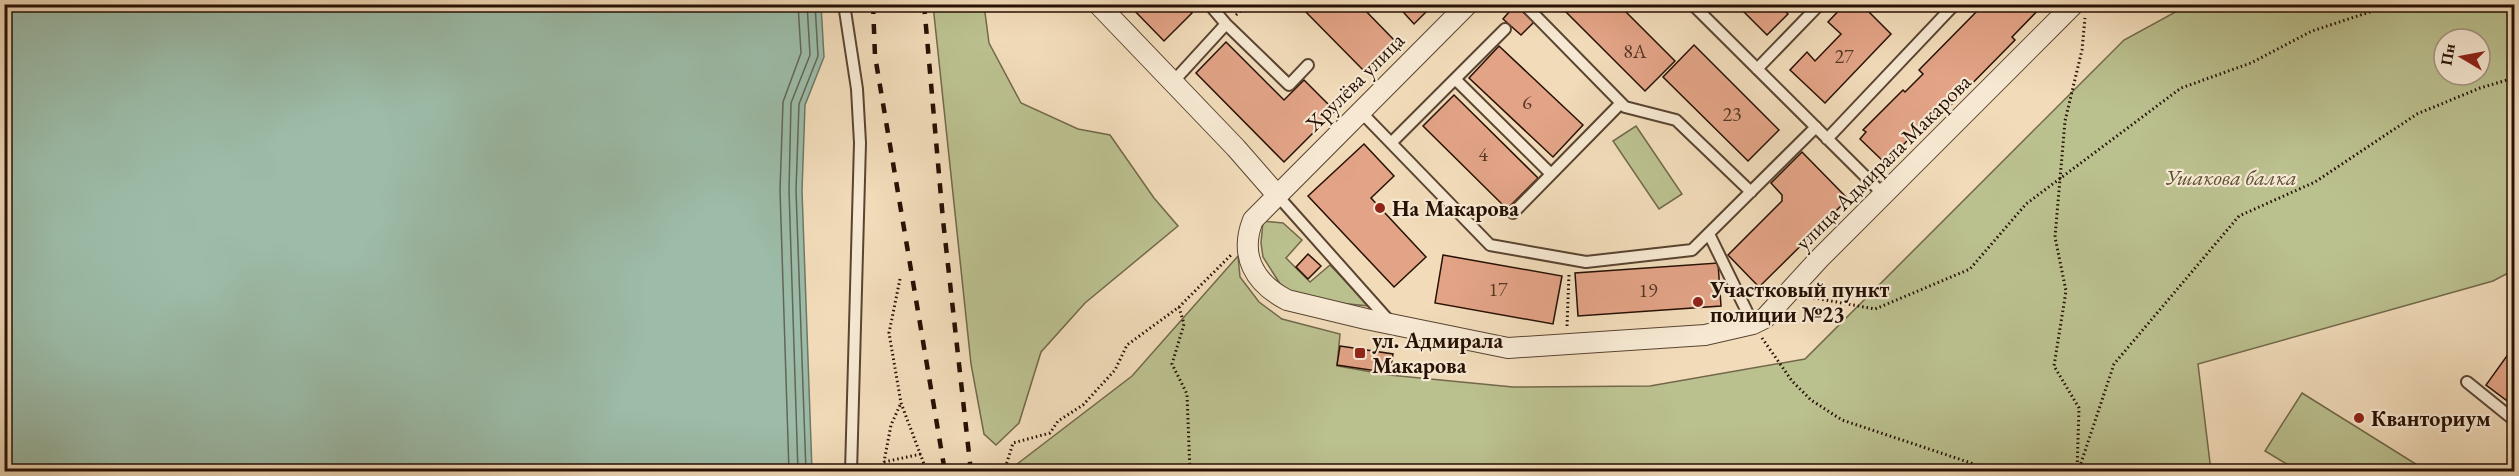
<svg xmlns="http://www.w3.org/2000/svg" width="2519" height="476" font-family="'EB Garamond',serif">
<style>
.green{fill:#bbc08f;stroke:#71684a;stroke-width:1.5;fill-rule:evenodd}
.water{fill:#9cbca9;stroke:#6d7867;stroke-width:1.5}
.lines{fill:none;stroke-linecap:round;stroke-linejoin:round}
.shore{stroke:#626656;stroke-width:1.5}
.building{fill:#e2a386;stroke:#271104;stroke-width:1.5}
.lane-casing{stroke:#5a4431;stroke-width:14}
.street-casing{stroke:#5a4431;stroke-width:22}
.path{stroke:#271104;stroke-width:3;stroke-dasharray:1.5 3;stroke-linecap:butt}
.lane{stroke:#f6e8d2;stroke-width:10}
.street{stroke:#f6e8d2;stroke-width:20}
.rail{stroke:#271104;stroke-width:4.5;stroke-dasharray:10 10;stroke-linecap:butt}
.poi-dot{fill:#8f2418;stroke:#f6e8d2;stroke-width:2}
.labels{text-anchor:middle;dominant-baseline:central;stroke-width:4.5;stroke-linejoin:round;paint-order:stroke}
.number-label{font-size:20px;fill:#563624}
.street-label{font-size:22px;fill:#271104;stroke:#f6e8d2}
.park-label{font-size:22px;font-style:italic;fill:#5b4e35;stroke:#f6e8d2}
.poi-label{font-size:22px;font-weight:bold;fill:#271104;stroke:#f6e8d2;text-anchor:start}
</style>
<rect width="100%" height="100%" fill="#f1dbb9"/>
<filter id="stains"><feTurbulence type="fractalNoise" baseFrequency=".00333" numOctaves="4"/><feColorMatrix values="0 0 0 0 .2 0 0 0 0 .09 0 0 0 0 .02 0 0 0 .5 -.17"/></filter>
<radialGradient id="worn" r=".72"><stop offset=".6" stop-color="#630" stop-opacity="0"/><stop offset="1" stop-color="#630" stop-opacity=".3"/></radialGradient>
<path class="green" d="M2190 4 2514 5V270L2493 281 2198 364 2211 471H1008L1132 376 1238 256 1240 277 1259 302 1282 319 1340 334 1337 366 1389 375 1513 387 1650 386 1805 359 2124 40ZM2444 39H2480V75H2444Z
M933 5H984L989 43 1021 103 1078 129 1110 135 1154 198 1178 226 1085 303 1041 352 1019 423 996 445 984 434 971 364Z
M1636 126 1682 194 1659 209 1613 141Z
M1263 221 1283 223 1302 240 1286 258 1310 282 1330 265 1369 306 1299 299 1284 290 1263 257 1261 243Z
M2302 393 2427 471H2298L2265 451Z"/>
<path class="water" d="M4 5H821L824 57 805 105 802 191 812 471H5Z"/>
<g class="lines">
<path class="shore" d="M789 472 780 190 783 102 801 53 798 4
M798 472 789 190 791 103 810 55 807 4
M806 472 796 190 799 104 818 56 815 4"/>
</g>
<path class="building" d="M1128 4H1184L1192 13 1164 41Z
M1298 4H1359L1396 42 1366 73Z
M1396 4H1434L1414 24Z
M1558 4H1618L1675 61 1645 91Z
M1736 4H1777L1788 14 1767 35Z
M1845 4H1861L1891 34 1825 103 1790 70 1807 52 1815 61 1841 34 1828 22Z
M1984 4 1989 8 1992 4H2044L2012 37 2015 40 1946 110 1942 106 1885 163 1860 139 1866 132 1863 130 1903 90 1905 92 1923 74 1919 70Z
M1515 5 1534 22 1521 35 1503 19Z
M1226 42 1284 100 1304 80 1335 111 1284 162 1196 73Z
M1694 45 1779 130 1748 161 1663 77Z
M1499 46 1583 125 1553 157 1469 78Z
M1454 95 1538 178 1507 209 1423 126Z
M1364 144 1394 176 1371 198 1426 257 1394 287 1308 196Z
M1802 152 1848 199 1759 287 1728 255 1782 201V195L1771 183Z
M1308 254 1321 266 1308 279 1296 267Z
M1443 255 1562 276 1553 324 1435 303Z
M1718 263 1721 306 1578 316 1575 273Z
M1340 346 1393 354 1390 373 1337 365Z
M2509 353 2514 357V406L2486 385Z"/>
<g class="lines">
<g class="lane-casing">
<path id="lane" d="M844 4 857 89 860 143 851 472
M1524 4 1625 107 1676 120 1751 192
M1689 4 1694 6 1883 194
M1226 24 1289 85 1308 65
M1757 69 1820 4
M1455 79 1550 173
M1172 83 1226 24 1209 4
M1360 111 1490 245 1586 262 1692 250 1816 127
M1827 139 1955 4
M1391 143 1505 29
M1277 195 1391 323
M1513 213 1621 103
M1709 234 1753 324
M2467 382 2514 420"/>
</g>
<g class="street-casing">
<path id="street" d="M1098 4 1236 148 1277 195
M1468 4 1253 220C1239 255 1254 283 1287 300L1366 319 1508 348 1705 335 1753 324 1765 318 1819 259 2074 4"/>
</g>
<path class="path" d="M1236 15 1247 5
M900 279 889 333 901 403 927 472
M1809 297 1875 309 1970 269 2026 204 2181 88 2251 63 2312 31 2394 4
M1179 307 1184 324 1172 364 1187 394 1190 472
M1567 326 1569 274
M1762 338 1792 381 1811 400 1842 420 1971 463 1988 471 2049 472
M884 462 921 454
M2077 471 2079 408 2054 366 2066 291 2055 237 2065 121 2082 50 2085 18
M874 472 884 462 891 425 901 403
M1004 472 1013 443 1050 433 1058 421 1083 405 1115 370 1127 345 1179 307 1231 255
M2078 472 2114 364 2239 216 2315 182 2417 114 2480 88 2514 78"/>
<use href="#lane" class="lane"/>
<use href="#street" class="street"/>
<path class="rail" d="M873 4 875 56 945 472
M924 4 943 220 971 472"/>
</g>
<g class="poi-dot">
<circle cx="1380" cy="208" r="6"/>
<circle cx="1698" cy="302" r="6"/>
<rect x="1354" y="347" width="12" height="12" rx="3"/>
<circle cx="2359" cy="418" r="6"/>
</g>
<g class="labels">
<g class="number-label">
<text x="1635" y="51">8А</text>
<text x="1844" y="56">27</text>
<text x="1527" y="102">6</text>
<text x="1732" y="114">23</text>
<text x="1483" y="154">4</text>
<text x="1498" y="289">17</text>
<text x="1648" y="290">19</text>
</g>
<g class="street-label">
<text transform="translate(1355 82) rotate(-45)">Хрулёва улица</text>
<text transform="translate(1883 162) rotate(-45)">улица Адмирала Макарова</text>
</g>
<g class="park-label">
<text x="2231" y="177">Ушакова балка</text>
</g>
<g class="poi-label">
<text x="1392" y="208">На Макарова</text>
<text x="1710" y="289">Участковый пункт<tspan x="1710" dy="25">полиции №23</tspan></text>
<text x="1372" y="340">ул. Адмирала<tspan x="1372" dy="25">Макарова</tspan></text>
<text x="2371" y="418">Кванториум</text>
</g>
</g>
<rect width="2519" height="476" fill="none" stroke="#f1dbb9" stroke-width="24"/>
<rect x="6" y="6" width="2507" height="464" fill="none" stroke="#271104" stroke-width="3"/>
<rect x="12" y="12" width="2495" height="452" fill="none" stroke="#271104" stroke-width="1.5"/>
<g transform="translate(2462 57) rotate(280)"><circle r="28" fill="#f6e8d2" stroke="#a39280" stroke-width="1.5"/>
<path d="M0-4.5L10 22L0 15L-10 22Z" fill="#8f2418"/>
<text y="-9" font-size="16" font-weight="bold" text-anchor="middle" fill="#271104">Пн</text>
</g>
<rect width="100%" height="100%" filter="url(#stains)"/>
<rect width="100%" height="100%" fill="url(#worn)"/>
</svg>
